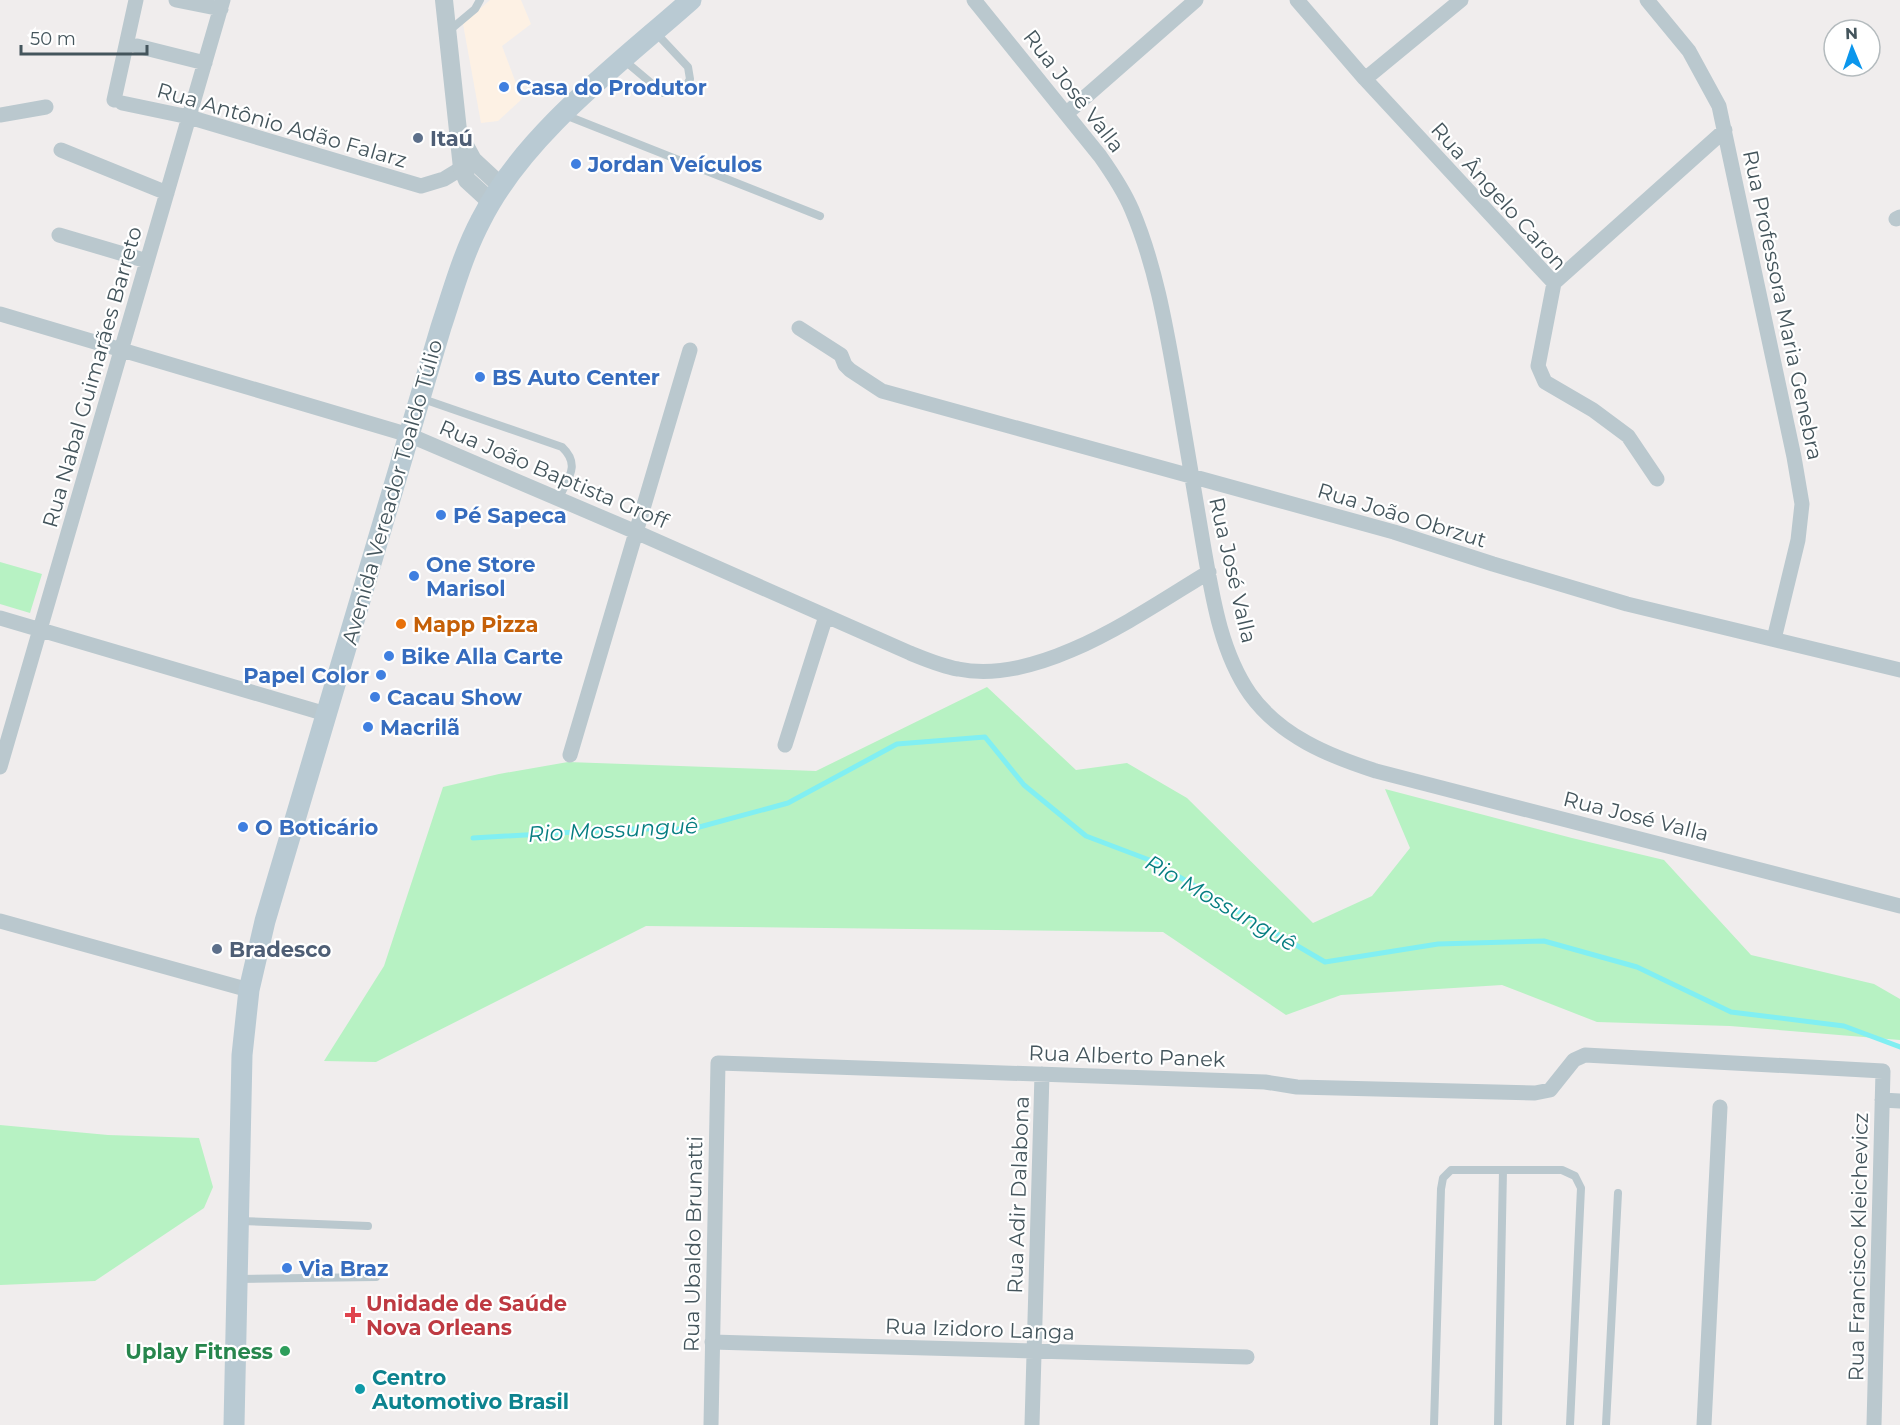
<svg xmlns="http://www.w3.org/2000/svg" width="1900" height="1425" font-family="Montserrat,sans-serif">
<style>
.commercial{fill:#fdf1e4}
.green{fill:#b7f2c3}
.lines{fill:none;stroke-linecap:round;stroke-linejoin:round}
.stream{stroke:#81eff2;stroke-width:5}
.service{stroke:#bac8ce;stroke-width:8}
.minor{stroke:#bac8ce;stroke-width:15}
.tertiary{stroke:#bac8ce;stroke-width:18}
.secondary{stroke:#b9cad3;stroke-width:21}
.shop-dot{fill:#3f7fe0;stroke:#fff;stroke-width:2}
.service-dot{fill:#5c6f8a;stroke:#fff;stroke-width:2}
.food-dot{fill:#e8710a;stroke:#fff;stroke-width:2}
.health-dot{fill:#e0444e;stroke:#fff;stroke-width:2}
.leisure-dot{fill:#2e9e5b;stroke:#fff;stroke-width:2}
.culture-dot{fill:#0f9aa8;stroke:#fff;stroke-width:2}
.labels{text-anchor:middle;dominant-baseline:central;stroke-width:4.5;stroke-linejoin:round;paint-order:stroke}
.shop-label{font-size:21px;font-weight:bold;fill:#366cbe;stroke:#fff;text-anchor:start}
.street-label{font-size:21px;fill:#44555c;stroke:#fff}
.service-label{font-size:21px;font-weight:bold;fill:#4e5e75;stroke:#fff;text-anchor:start}
.food-label{font-size:21px;font-weight:bold;fill:#c56008;stroke:#fff;text-anchor:start}
.health-label{font-size:21px;font-weight:bold;fill:#be3a42;stroke:#fff;text-anchor:start}
.leisure-label{font-size:21px;font-weight:bold;fill:#27864d;stroke:#fff;text-anchor:end}
.culture-label{font-size:21px;font-weight:bold;fill:#0d838f;stroke:#fff;text-anchor:start}
.water-label{font-size:22px;font-style:italic;fill:#067e81;stroke:#fff}
</style>
<rect width="100%" height="100%" fill="#f0eded"/>
<path class="commercial" d="M490 0H521L531 24 502 46 522 99 498 121 481 123 463 24Z"/>
<path class="green" d="M0 562 42 574 30 613 0 604Z
M987 687 1076 770 1127 763 1187 798 1313 923 1372 896 1410 848 1385 789 1572 838 1664 860 1751 955 1874 984 1900 999V1040L1730 1026 1597 1022 1502 985 1341 995 1286 1015 1163 932 646 926 376 1062 324 1061 384 966 443 787 499 774 568 762 816 771Z
M0 1125 108 1135 199 1138 213 1187 204 1208 95 1281 0 1285Z"/>
<g class="lines">
<path class="stream" d="M473 838 628 829H692L788 803 897 744 985 737 1024 785 1086 836 1152 861 1325 962 1438 944 1544 941 1637 967 1731 1012 1844 1026 1900 1047"/>
<path class="service" d="M450 30 475 9 480 0
M625 61 663 93 674 92 685 88 690 79 688 67 656 33
M565 115 820 216
M423 399 562 447C581 465 568 478 559 498
M241 1221 368 1226
M238 1279 376 1277
M1434 1425 1441 1189 1443 1178 1451 1170H1562L1575 1176 1581 1188 1570 1425
M1498 1425 1503 1170
M1606 1425 1618 1193"/>
<path class="minor" d="M176 0 221 9
M974 0 1100 156C1112 173 1124 191 1132 210 1157 269 1167 333 1178 395 1186 445 1195 494 1203 543 1212 594 1220 651 1250 694 1280 736 1329 756 1376 771L1900 906
M1297 0 1365 79 1554 283
M1647 0 1689 51 1719 106 1794 457 1802 504 1798 540 1774 639
M137 46 205 63
M1365 79 1461 0
M114 100 136 0
M122 103 189 117 421 186 444 179 462 168
M1067 113 1196 0
M0 115 46 107
M61 150 167 193
M1896 219 1900 217
M59 235 147 261
M1554 283 1538 366 1545 382 1593 410 1628 436 1657 479
M1554 283 1725 130
M0 314 409 435 636 532 910 653C925 659 941 666 958 669 1040 686 1141 613 1209 572
M799 328 841 355 845 365 850 370 882 391 1394 532 1493 564 1627 604 1900 670
M0 618 326 714
M785 745 826 616
M570 755 690 350
M0 767 223 0
M0 921 249 990
M1882 1100 1900 1101
M712 1342 1247 1357
M711 1425 718 1063 1265 1082 1297 1087 1535 1093 1550 1090 1574 1060 1585 1055 1883 1071 1874 1425
M1032 1425 1042 1074
M1704 1425 1720 1107"/>
<path class="tertiary" d="M444 0 462 168 467 180 491 202
M462 140 473 160 501 186"/>
<path class="secondary" d="M234 1425 242 1055 249 990 265 921 441 327C453 291 463 254 481 220 524 134 620 63 691 0"/>
</g>
<g class="shop-dot">
<circle cx="504" cy="87" r="6"/>
<circle cx="576" cy="164" r="6"/>
<circle cx="480" cy="377" r="6"/>
<circle cx="441" cy="515" r="6"/>
<circle cx="414" cy="576" r="6"/>
<circle cx="389" cy="656" r="6"/>
<circle cx="381" cy="675" r="6"/>
<circle cx="375" cy="697" r="6"/>
<circle cx="368" cy="727" r="6"/>
<circle cx="243" cy="827" r="6"/>
<circle cx="287" cy="1268" r="6"/>
</g>
<g class="service-dot">
<circle cx="418" cy="138" r="6"/>
<circle cx="217" cy="949" r="6"/>
</g>
<circle class="food-dot" cx="401" cy="624" r="6"/>
<path class="health-dot" d="M350 1306h6v6h6v6h-6v6h-6v-6h-6v-6h6z"/>
<circle class="leisure-dot" cx="285" cy="1351" r="6"/>
<circle class="culture-dot" cx="360" cy="1389" r="6"/>
<g class="labels">
<g class="shop-label">
<text x="516" y="87">Casa do Produtor</text>
<text x="588" y="164">Jordan Veículos</text>
<text x="492" y="377">BS Auto Center</text>
<text x="453" y="515">Pé Sapeca</text>
<text x="426" y="564">One Store<tspan x="426" dy="24">Marisol</tspan></text>
<text x="401" y="656">Bike Alla Carte</text>
<text x="369" y="675" text-anchor="end">Papel Color</text>
<text x="387" y="697">Cacau Show</text>
<text x="380" y="727">Macrilã</text>
<text x="255" y="827">O Boticário</text>
<text x="299" y="1268">Via Braz</text>
</g>
<g class="street-label">
<text transform="translate(1074 91) rotate(52)">Rua José Valla</text>
<text transform="translate(282 125) rotate(16)">Rua Antônio Adão Falarz</text>
<text transform="translate(1499 196) rotate(48)">Rua Ângelo Caron</text>
<text transform="translate(1783 305) rotate(78)">Rua Professora Maria Genebra</text>
<text transform="translate(92 377) rotate(-74)">Rua Nabal Guimarães Barreto</text>
<text transform="translate(554 474) rotate(23)">Rua João Baptista Groff</text>
<text transform="translate(392 492) rotate(-74)">Avenida Vereador Toaldo Túlio</text>
<text transform="translate(1402 515) rotate(17)">Rua João Obrzut</text>
<text transform="translate(1233 570) rotate(77)">Rua José Valla</text>
<text transform="translate(1636 816) rotate(14)">Rua José Valla</text>
<text transform="translate(1127 1056) rotate(2)">Rua Alberto Panek</text>
<text transform="translate(1018 1195) rotate(-88)">Rua Adir Dalabona</text>
<text transform="translate(693 1244) rotate(-89)">Rua Ubaldo Brunatti</text>
<text transform="translate(1858 1247) rotate(-89)">Rua Francisco Kleichevicz</text>
<text transform="translate(980 1329) rotate(2)">Rua Izidoro Langa</text>
</g>
<g class="service-label">
<text x="430" y="138">Itaú</text>
<text x="229" y="949">Bradesco</text>
</g>
<g class="food-label">
<text x="413" y="624">Mapp Pizza</text>
</g>
<g class="health-label">
<text x="366" y="1303">Unidade de Saúde<tspan x="366" dy="24">Nova Orleans</tspan></text>
</g>
<g class="leisure-label">
<text x="273" y="1351">Uplay Fitness</text>
</g>
<g class="culture-label">
<text x="372" y="1377">Centro<tspan x="372" dy="24">Automotivo Brasil</tspan></text>
</g>
<g class="water-label">
<text transform="translate(613 830) rotate(-3)">Rio Mossunguê</text>
<text transform="translate(1221 903) rotate(30)">Rio Mossunguê</text>
</g>
</g>
<g transform="translate(1852 48) rotate(358)"><circle r="28" fill="#ffffff" stroke="#b4bbbe" stroke-width="1.5"/>
<path d="M0-4.5L10 22L0 15L-10 22Z" fill="#0b96ec"/>
<text y="-9" font-size="16" font-weight="bold" text-anchor="middle" fill="#44555c">N</text>
</g>
<path d="M21 45v9h126v-9" fill="none" stroke="#44555c" stroke-width="3"/>
<text x="30" y="45" font-size="18" fill="#44555c" stroke="#ffffff" stroke-width="4.5" paint-order="stroke">50 m</text>
</svg>
